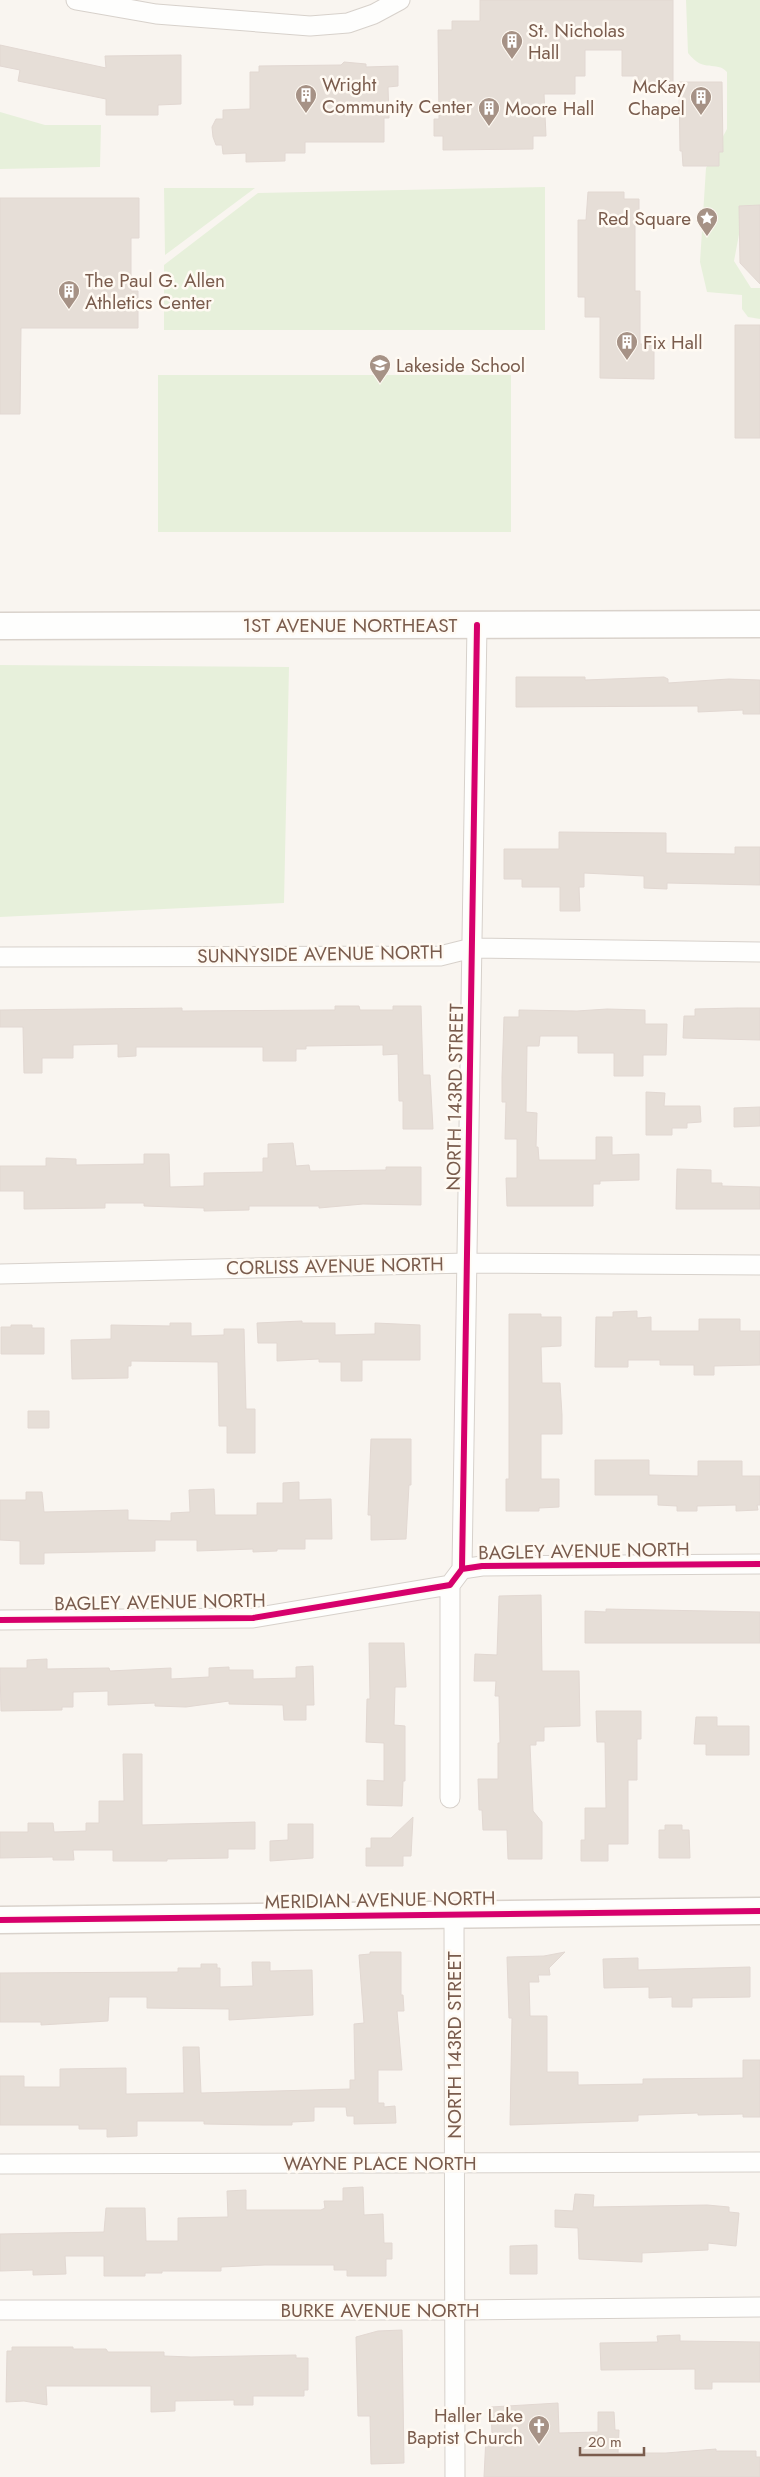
<svg xmlns="http://www.w3.org/2000/svg" width="760" height="2477" font-family="Jost,sans-serif">
<style>
.green{fill:#e7f0db}
.building{fill:#e6ded7;stroke:#e2d8d2}
.lines{fill:none;stroke-linecap:round;stroke-linejoin:round}
.street-casing{stroke:#d7d1cb;stroke-width:21}
.secondary-casing{stroke:#d9d2cb;stroke-width:29}
.street{stroke:#fefefd;stroke-width:19}
.secondary{stroke:#fefefd;stroke-width:26}
.cycleway-casing{stroke:#fffaf3;stroke-width:9}
.cycleway{stroke:#d6006c;stroke-width:6}
.labels{text-anchor:middle;dominant-baseline:central;stroke-width:5;stroke-linejoin:round;paint-order:stroke}
.poi-label{font-size:19px;fill:#7a5c4d;stroke:#fffaf3;text-anchor:start}
.street-label{font-size:19px;fill:#7a5c4d;stroke:#fffaf3}
</style>
<rect width="100%" height="100%" fill="#f9f5f0"/>
<path class="green" d="M686 0H760V211L743 213 734 261 751 288H760V319L748 317 742 309V295L707 292 700 262 706 168 727 129V72C716 60 704 74 688 53Z
M0 112 45 125H101L100 167 0 169Z
M545 187V330H164V265L258 193Z
M164 188H255L165 255Z
M158 375H511V532H158Z
M0 665 289 667 284 903 0 917Z"/>
<path class="building" d="M480 0H673V86H638V76H622V50H585V76H575V94H544L546 136H533V149L443 150V136H434V119H439L438 30H452V21H480Z
M0 45 106 68 105 56 181 55V104L158 105V115H106V99L18 81 20 70 0 66Z
M344 62 366 64V67L398 66V86L388 87 389 118H384V142H305V153H285V161L246 162V153L223 154 222 145H216L213 137 212 127 216 119H223V110L250 109V72H259V66L341 65Z
M679 82H722L723 152H719V166H683L682 151H680Z
M588 192H624V199H639V225H635V291H640V344H654V379L600 378V317H585V297H578V220H586Z
M0 198H139V238H131V291H138V328H21L20 414H0Z
M760 205V284L740 263 739 206Z
M735 325H760V438H735Z
M516 677H585V680L664 677 668 679V683L729 679 760 680V714H743V710L698 712V706L516 707Z
M559 832 666 833V853L735 854V847H760V885L667 883V889L644 888V876L584 873V887H579L580 911H560V887H522V879H504V849H559Z
M335 1006H359L360 1010H393V1006H421L423 1075H430L433 1129H403V1101H399L398 1054 383 1055V1045L306 1046V1049H296V1061H263V1047H136V1056L118 1057V1044L73 1045V1058H42V1073H24L23 1027H0V1010L182 1008V1011L335 1010Z
M738 1008H760V1040L683 1038 684 1016H695V1009Z
M607 1009 645 1010V1024H667L666 1055H643V1076H614V1053H578V1036H540L539 1046H527L526 1112 537 1113 536 1147H538L539 1160H596V1137H612V1155L639 1154V1180L600 1181V1184H593V1206H507L506 1178H517V1139H505L506 1102H502V1078L504 1017H519V1010L577 1011Z
M646 1092 665 1093 664 1106H700L701 1122 687 1123V1128H672V1135H646Z
M760 1107V1126L734 1127V1108Z
M293 1143 296 1166 309 1165 310 1171 386 1170V1167H421V1205L363 1204 319 1208V1206H249V1210L204 1211V1208L144 1206V1203H105V1208L24 1209V1191H0V1166H46V1158L76 1159V1165L144 1164V1154H169L170 1187 204 1186V1173L263 1172V1158H268V1144Z
M677 1169 711 1170V1183H722V1186L760 1187V1209H676Z
M637 1311V1318L651 1317V1331H699V1319H740V1331H760V1365L714 1366V1375H694V1365H660V1360H628V1367H595L596 1317H613V1312Z
M509 1314H541V1317H561V1346L541 1347 542 1383H560L562 1415V1434H541V1479H559V1507L539 1508V1511H506V1479H509Z
M302 1321V1323H335V1335L375 1334V1323L420 1325V1360H362V1381H341V1362H319V1359L277 1361V1343H258L257 1323Z
M170 1323H191V1336L224 1335V1329H244L246 1409H255V1453H227V1426H219L218 1362 131 1361V1366H128V1378L72 1379 71 1340 111 1339V1325L170 1326Z
M11 1325H32V1328H44V1354H1V1327H11Z
M28 1411H49V1428H28Z
M371 1439H411V1485H409L406 1539 371 1540V1515H368Z
M595 1460H649V1475L698 1476V1461H742V1476H760V1505H757L758 1510 736 1511V1505L697 1506V1511H677V1506L658 1505V1495H595Z
M299 1482V1500L331 1499 332 1539H305V1549H277V1551L253 1552V1549L197 1551V1540H155V1551L44 1553V1564H20V1541L0 1540V1500H26V1492H42L44 1512 128 1510V1520L171 1521V1513L190 1512 189 1490 214 1489 215 1515H257V1503H283V1483Z
M541 1595 542 1671H579L580 1726 544 1727V1741H536V1745H530L533 1811 542 1822V1859H508L507 1830H483L482 1810H479L478 1779H498V1743H500L499 1696H495L496 1681H474L475 1654 497 1655 499 1596Z
M606 1609 760 1612V1643H585V1611L606 1612Z
M369 1643H404L406 1687H395L394 1725 405 1726V1781H403L402 1806 367 1805V1780L384 1781V1743L366 1742 367 1699H370Z
M47 1659V1669L109 1668 110 1671 171 1668V1679L209 1677V1668L229 1667V1670H253V1679L296 1678V1667L313 1666 314 1705H306V1720H284L283 1705 229 1704V1701L186 1707 155 1706V1703L108 1705V1691L73 1692V1707H62V1710L1 1711 0 1668H27V1660Z
M596 1711H641V1739H637V1780H628V1844H608V1861H581V1840H585V1808H606L605 1742H597Z
M696 1717H717V1726H749V1755H706V1744H694Z
M123 1754H142V1825L255 1822V1849H228V1858L167 1859V1861H113V1850H73L74 1860H53V1857L0 1858V1832H28V1823H53L54 1832 86 1831V1823H99V1801H124Z
M413 1817 411 1856H403V1866H366V1848H371V1838H391Z
M288 1824H313V1858L270 1861V1841L288 1840Z
M665 1825H682V1830H689L690 1858H659V1830H665Z
M370 1952H401V1995H403L404 2011H397L402 2070H378V2103H384V2107L395 2106 396 2123 354 2124V2116H347L346 2107H314V2121L292 2122V2125H262L204 2124V2121H137V2136L107 2137V2129H79V2125H0V2076H24V2087H60V2069L126 2068V2094L184 2093 183 2047H199L201 2093 350 2089V2080H355L354 2024 364 2023 359 1955 370 1954Z
M565 1952 549 1968 550 1975H538L539 1982H529L530 2016H547V2072H578V2085L643 2084V2079L743 2078V2060H760V2117H743V2114L698 2115V2113L638 2115V2121L510 2125 512 2018H509L507 1957 544 1956Z
M638 1958V1970L750 1967V1997L692 1998V2007H672V1997L649 1998V1987L604 1988 603 1959Z
M252 1962H270V1971L312 1970 313 2015 229 2020V2009L147 2008V1997H109L108 2021 41 2025V2022H0V1973L178 1972V1968H201V1964H217V1968H220V1987L253 1986Z
M363 2187 364 2215 383 2214 384 2243H392V2259H386V2276H347V2270H334V2265H265L221 2267V2271H162V2273H145V2276H104V2256H65L66 2274 33 2275V2270L0 2271V2234L104 2232 106 2208H145L146 2241H178V2218L228 2217 227 2191 246 2190V2210H321L325 2208 324 2201H343V2188Z
M575 2194 594 2195 593 2207 707 2205 729 2207V2212L739 2213 736 2246 708 2243V2250L642 2253V2262L579 2259 578 2228 555 2227V2210L573 2211Z
M537 2245V2274H510V2246Z
M402 2330 404 2463 371 2464 370 2416H358L356 2337 378 2331Z
M680 2335V2341L760 2342V2382H712V2389H695V2369L601 2370 600 2343 658 2342 657 2336Z
M12 2347H73V2349H106L108 2352H164V2356L191 2357 296 2355V2358H308V2390H304V2396H253V2405H234V2400L175 2401V2411L151 2412V2386H46L47 2405 24 2401 6 2402 7 2351H12Z
M558 2403 559 2433 598 2432V2412H614L615 2430H619L618 2453H666L716 2449V2451H756V2457H760V2477H484L486 2437 492 2436 491 2407Z"/>
<g class="lines">
<g class="street-casing">
<path id="street" d="M76 0 156 14 310 26 348 23 374 14 400 0
M0 957 440 956 472 948 760 952
M0 1274 467 1263 760 1265
M462 1569 477 625
M0 1620 253 1618 450 1585 462 1569 482 1566 760 1564
M450 1798V1585
M454 1914 455 2477
M0 2164 760 2162
M0 2310H454L760 2307"/>
</g>
<g class="secondary-casing">
<path id="secondary" d="M0 626 760 624
M0 1920 760 1911"/>
</g>
<use href="#street" class="street"/>
<use href="#secondary" class="secondary"/>
<g class="cycleway-casing">
<path id="cycleway" d="M462 1569 477 625
M0 1620 253 1618 450 1585 462 1569 482 1566 760 1564
M0 1920 760 1911"/>
</g>
<use href="#cycleway" class="cycleway"/>
</g>
<defs>
<g id="building-pin" transform="scale(1.125)"><path d="M0 17L-7.5 6A9.5 9.5 0 1 1 7.5 6Z" fill="#a69286" stroke="#fffaf3"/><path d="M-4-6H4V6H1V3H-1V6H-4ZM-2.5-4.3h1.7v1.8h-1.7ZM.8-4.3h1.7v1.8H.8ZM-2.5-1h1.7V.8h-1.7ZM.8-1h1.7V.8H.8Z" fill="#fff"/></g>
<g id="sight-pin" transform="scale(1.125)"><path d="M0 17L-7.5 6A9.5 9.5 0 1 1 7.5 6Z" fill="#a69286" stroke="#fffaf3"/><path d="M0-6L1.8-2.2L6-1.7L2.9 1.2L3.7 5.4L0 3.3L-3.7 5.4L-2.9 1.2L-6-1.7L-1.8-2.2Z" fill="#fff"/></g>
<g id="school-pin" transform="scale(1.125)"><path d="M0 17L-7.5 6A9.5 9.5 0 1 1 7.5 6Z" fill="#a69286" stroke="#fffaf3"/><path d="M0-5L7-2L0 1L-7-2ZM-4 1L0 2.5L4 1V4Q0 6-4 4Z" fill="#fff"/></g>
<g id="church-pin" transform="scale(1.125)"><path d="M0 17L-7.5 6A9.5 9.5 0 1 1 7.5 6Z" fill="#a69286" stroke="#fffaf3"/><path d="M-1.2-6h2.4v3.5h3.3v2.4h-3.3V6h-2.4V-.1h-3.3v-2.4h3.3Z" fill="#fff"/></g>
</defs>
<g fill-rule="evenodd">
<use href="#building-pin" x="512" y="41"/>
<use href="#building-pin" x="306" y="95"/>
<use href="#building-pin" x="701" y="97"/>
<use href="#building-pin" x="489" y="108"/>
<use href="#sight-pin" x="707" y="218"/>
<use href="#building-pin" x="69" y="291"/>
<use href="#building-pin" x="627" y="342"/>
<use href="#school-pin" x="380" y="365"/>
<use href="#church-pin" x="539" y="2426"/>
</g>
<g class="labels">
<g class="poi-label">
<text x="528" y="30">St. Nicholas<tspan x="528" dy="22">Hall</tspan></text>
<text x="322" y="84">Wright<tspan x="322" dy="22">Community Center</tspan></text>
<text x="685" y="86" text-anchor="end">McKay<tspan x="685" dy="22">Chapel</tspan></text>
<text x="505" y="108">Moore Hall</text>
<text x="691" y="218" text-anchor="end">Red Square</text>
<text x="85" y="280">The Paul G. Allen<tspan x="85" dy="22">Athletics Center</tspan></text>
<text x="643" y="342">Fix Hall</text>
<text x="396" y="365">Lakeside School</text>
<text x="523" y="2415" text-anchor="end">Haller Lake<tspan x="523" dy="22">Baptist Church</tspan></text>
</g>
<g class="street-label">
<text x="350" y="625">1ST AVENUE NORTHEAST</text>
<text transform="translate(320 954) rotate(-1)">SUNNYSIDE AVENUE NORTH</text>
<text transform="translate(455 1097) rotate(-89)">NORTH 143RD STREET</text>
<text transform="translate(335 1266) rotate(-1)">CORLISS AVENUE NORTH</text>
<text transform="translate(584 1551) rotate(-1)">BAGLEY AVENUE NORTH</text>
<text transform="translate(160 1602) rotate(-1)">BAGLEY AVENUE NORTH</text>
<text transform="translate(380 1900) rotate(-1)">MERIDIAN AVENUE NORTH</text>
<text transform="translate(454 2045) rotate(-90)">NORTH 143RD STREET</text>
<text x="380" y="2163">WAYNE PLACE NORTH</text>
<text x="380" y="2310">BURKE AVENUE NORTH</text>
</g>
</g>
<path d="M580 2447v8h64v-8" fill="none" stroke="#7a5c4d" stroke-width="2.5"/>
<text x="588" y="2447" font-size="15" fill="#7a5c4d" stroke="#fffaf3" stroke-width="4" paint-order="stroke">20 m</text>
</svg>
